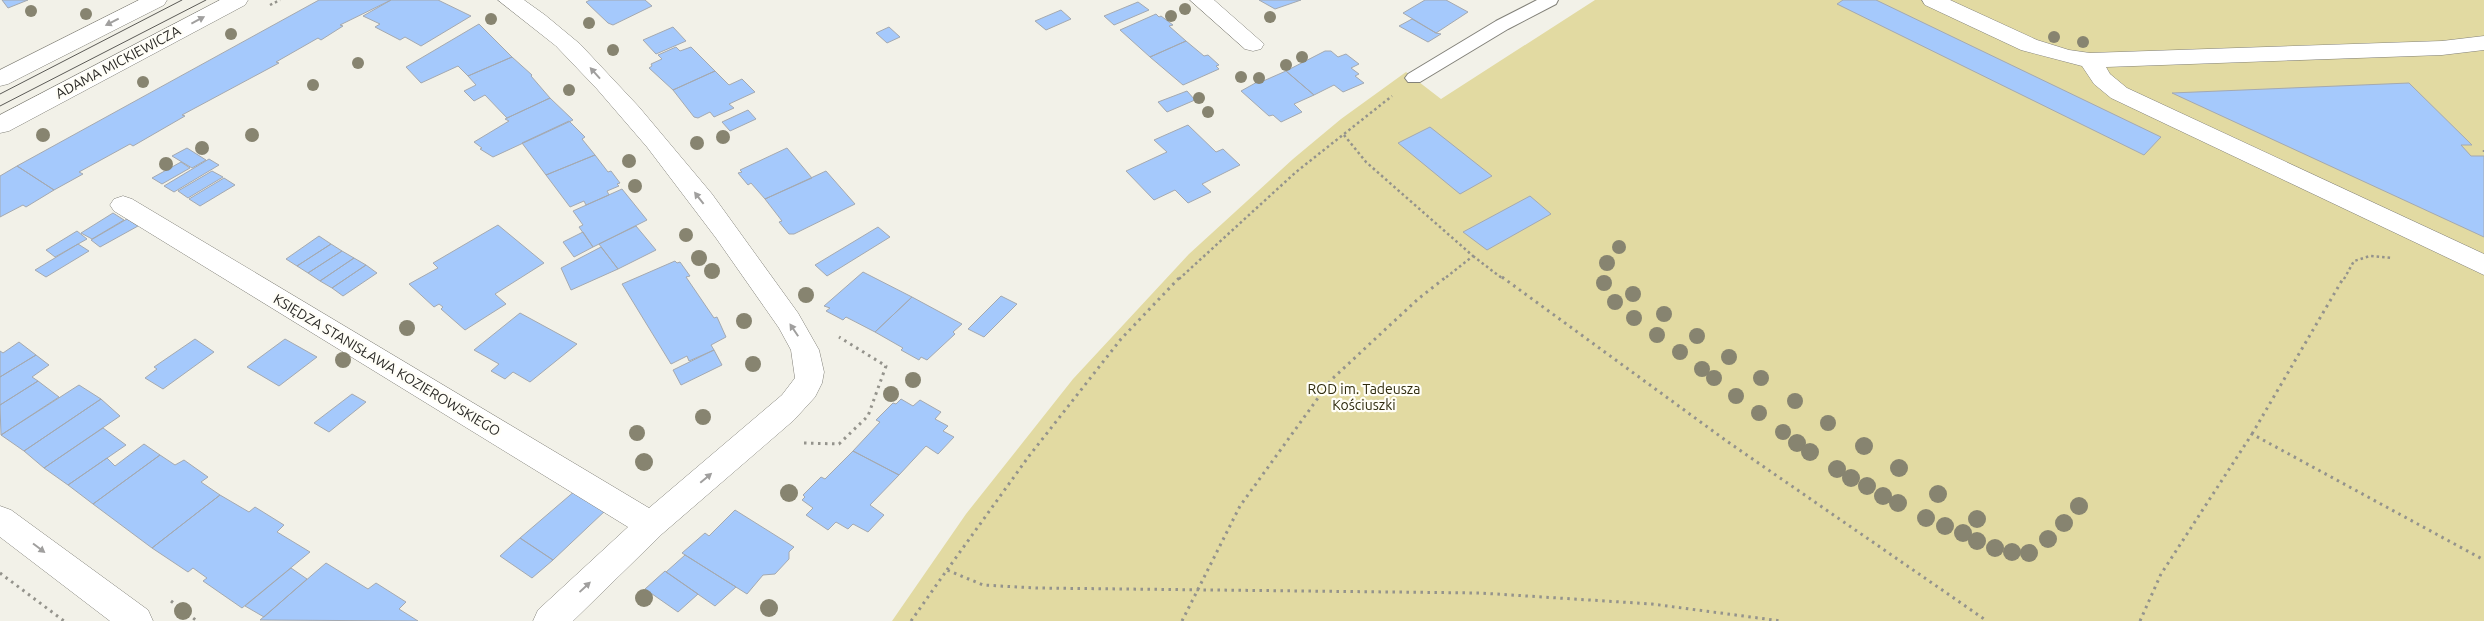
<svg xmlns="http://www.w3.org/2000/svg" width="2484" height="621" font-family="Ubuntu,sans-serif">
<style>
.green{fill:#e2daa2}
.building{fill:#a5c9fc;stroke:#a4a9b0}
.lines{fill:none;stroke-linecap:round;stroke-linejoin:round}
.lane-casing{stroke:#828179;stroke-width:2}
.street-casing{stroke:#828179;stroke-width:1}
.secondary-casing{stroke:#828179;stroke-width:1}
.path-far1{stroke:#94938c;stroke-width:2.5;stroke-dasharray:2.5 3;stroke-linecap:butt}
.path{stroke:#94938c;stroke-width:3;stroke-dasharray:2.5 4.5;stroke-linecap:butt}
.lane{fill:#fff;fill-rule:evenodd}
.street{fill:#fff;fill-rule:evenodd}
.secondary{fill:#fff;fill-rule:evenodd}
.tram{stroke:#5b5a56;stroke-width:1}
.tree{fill:#878470}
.oneway{fill:#a09f9e}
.labels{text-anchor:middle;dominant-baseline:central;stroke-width:4.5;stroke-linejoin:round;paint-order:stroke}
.street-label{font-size:14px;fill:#2b2a27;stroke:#fffef7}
.park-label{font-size:14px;fill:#2f2b0e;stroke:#fffef7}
</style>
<rect width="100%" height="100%" fill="#f2f1e8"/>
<path class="green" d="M1595 0H2484V621H892L966 514 1073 379 1189 254 1293 159 1341 119 1406 72 1441 99Z"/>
<path class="building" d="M2 0H28L8 8Z
M319 0H391L340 25 343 26 321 40 318 38 276 62 279 63 182 115 185 116 133 146 130 144 79 172 83 174 54 190 17 166Z
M391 0H438L471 16 421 46 405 37 400 40 375 27 380 24 363 16Z
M590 0H645L652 6 613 25 608 23 586 2Z
M1259 0H1301L1275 9Z
M1425 0H1446L1468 12 1436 33 1403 13Z
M1843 0H1876L2161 137 2144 155 1837 4Z
M1138 2 1149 10 1114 25 1104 16Z
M1061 10 1071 19 1046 30 1035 21Z
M1156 14 1159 17 1161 16 1173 25 1169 26 1186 41 1150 57 1120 30Z
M1412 19 1436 33 1441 34 1428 42 1399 26Z
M479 24 512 57 468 76 458 66 421 83 406 67Z
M673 27 686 41 656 54 643 40Z
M889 27 900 37 887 43 876 33Z
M1186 41 1204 56 1208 55 1219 65 1216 66 1219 69 1183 85 1150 57Z
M676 47 680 51 691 47 715 71 673 90 649 68 652 66 651 64 662 59 658 55Z
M1325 51H1331L1338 57 1346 54 1359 64 1351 68 1359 74 1355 76 1364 83 1343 92 1334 85 1314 95 1286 71Z
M512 57 532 75 531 76 550 98 507 118 485 95 474 101 464 91 476 85 468 76Z
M715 71 729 85 742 79 755 92 729 104 734 108 714 117 710 112 698 118 694 117 673 90Z
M1286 71 1314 95 1294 104 1302 112 1281 122 1273 115 1269 116 1241 91 1259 81 1261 82Z
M2409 83 2472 145H2461L2471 156H2484V237L2172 93Z
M1187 91 1195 100 1167 112 1158 102Z
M550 98 573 120 493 157 480 149 482 148 474 142 509 121 505 119Z
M748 110 756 119 730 131 722 122Z
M569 121 585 137 582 139 595 155 546 175 522 143Z
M1188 125 1216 152 1223 149 1240 165 1202 184 1211 192 1188 203 1175 190 1154 200 1126 171 1167 152 1154 140Z
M1430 127 1492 176 1460 194 1398 143Z
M187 148 206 160 192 168 172 156Z
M787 148 812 178 765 199 751 183 748 185 738 173 742 172 740 170Z
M595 155 608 172 611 171 620 183 617 184 619 186 607 191 609 195 586 205 584 201 570 207 546 175Z
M209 159 219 165 174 192 164 186Z
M181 162 190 168 162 184 152 178Z
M17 166 54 190 26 207 23 205 0 217V176Z
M212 171 223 177 188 198 178 191Z
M826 171 855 204 794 234H789L779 222 782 221 765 199Z
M224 178 235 185 200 206 189 199Z
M622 189 647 220 593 247 579 227 583 225 573 211Z
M1530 196 1551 214 1487 250 1463 232Z
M113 213 124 220 92 239 81 233Z
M127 219 138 226 100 247 91 240Z
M498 225 544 263 495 294 506 304 465 330 441 309 443 307 439 304 434 307 409 284 438 268 433 263Z
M636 226 656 250 618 269 599 244Z
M878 227 890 237 827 276 815 265Z
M77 231 87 239 55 257 46 250Z
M583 232 593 247 574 257 563 242Z
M319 236 331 244 297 266 286 259Z
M78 244 89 251 46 277 35 270Z
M331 244 342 251 308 273 297 266Z
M601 247 618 269 571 290 561 268Z
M342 251 354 258 320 281 308 273Z
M354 258 366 265 332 288 320 281Z
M675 261 677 263 680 262 690 276 686 277 714 318 717 317 726 337 711 345 714 350 689 361 687 356 671 364 622 284Z
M366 265 377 273 343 296 332 288Z
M863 272 912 297 875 332 846 317 843 320 826 311 830 308 824 306Z
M1001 296 1017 304 984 337 968 329Z
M912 297 962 324 953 332 955 334 927 360 921 357 919 360 901 350 903 348 875 332Z
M520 313 577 344 530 382 513 372 505 379 491 371 499 364 474 350Z
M195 339 214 352 163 389 145 378 157 369 154 367Z
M285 339 317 357 279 386 247 367Z
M19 342 36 355 0 377V351L3 353Z
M714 350 722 365 681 385 673 370Z
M36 355 49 365 32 377 38 381 0 405V377Z
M38 381 59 397 1 435 0 405Z
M79 385 101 399 24 451 1 435Z
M352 394 366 402 329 432 314 423Z
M101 399 120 416 44 468 24 451Z
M901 399 913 406 920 400 941 412 935 419 948 426 943 431 954 437 938 454 926 446 899 475 853 451 880 422 876 420 893 403 896 404Z
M103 428 126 445 68 485 44 468Z
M144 444 160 455 93 504 68 485 107 458 115 466Z
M853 451 899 475 870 505 884 515 868 532 853 524 848 529 836 522 828 530 806 515 813 508 802 500 805 497 803 495 821 477 825 479Z
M160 455 175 465 184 460 208 477 201 482 220 495 152 548 93 504Z
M576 490 606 510 553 560 520 538Z
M220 495 249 512 255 507 284 525 277 532 310 552 242 608 203 581 207 578 193 568 188 572 152 548Z
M735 510 794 547 789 552V559L775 574 763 575 747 594 682 553 705 533 709 536Z
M520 538 553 560 532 578 500 556Z
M685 555 736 587 715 606 666 572Z
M326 563 368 589 376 583 406 602 399 609 418 621 260 620Z
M291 568 307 579 264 617 245 606Z
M665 571 698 594 678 612 645 589Z"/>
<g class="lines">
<g class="lane-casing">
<path id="lane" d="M1537 0H1558L1556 4 1508 29 1420 82H1408L1405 78 1408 74 1496 21Z"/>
</g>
<g class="street-casing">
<path id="street" d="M498 0H524L545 15 580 44 639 107 712 194 798 313 819 350 824 372 822 383 815 397 794 420 662 534 573 621H533L538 610 628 527 114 211 110 205 114 199 123 196 132 199 649 508 782 395 795 378 791 350 779 328 716 238 647 147 597 89 556 46Z
M1190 0H1214L1264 44 1261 49 1253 51 1245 49Z
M1922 0H1950L2037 40 2069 50 2090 53 2442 41 2484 36V50L2442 55 2106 67 2110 74 2127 88 2484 254V275L2111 98 2094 84 2082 66 2021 50 1925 5Z
M0 506 11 510 148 610 153 621H110L0 537Z"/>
</g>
<g class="secondary-casing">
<path id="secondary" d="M139 0H167L164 5 8 84 0 86V70Z
M220 0H248L245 5 9 131 0 133V115Z"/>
</g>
<path class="path-far1" d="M270 5 280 0
M1344 135 1366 162 1473 256 1444 279
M2484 150V152
M1473 256 1503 279
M1179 279 1296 172 1392 96
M2344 279 2354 261 2370 256 2392 258"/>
<path class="path" d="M1502 277 1728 442 1987 621
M2252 434 2344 277
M804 443 839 444 868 416 886 366 839 337
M947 570 1029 456 1121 339 1180 277
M0 573 64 621
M171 601 197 621
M911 621 947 570 983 585 1036 588 1480 593 1652 604 1781 621
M1182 621 1240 506 1331 380 1418 299 1446 277
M2140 621 2161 574 2252 434 2484 560"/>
<use href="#lane" class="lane"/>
<use href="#street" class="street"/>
<use href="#secondary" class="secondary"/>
<path class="tram" d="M0 94 182 0
M0 106 206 0"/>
</g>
<g class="tree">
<circle cx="1185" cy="9" r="6"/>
<circle cx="31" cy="11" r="6"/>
<circle cx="86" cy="14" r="6"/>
<circle cx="1171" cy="16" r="6"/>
<circle cx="1270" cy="17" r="6"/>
<circle cx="491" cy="19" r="6"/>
<circle cx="589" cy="23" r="6"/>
<circle cx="231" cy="34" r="6"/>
<circle cx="2054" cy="37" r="6"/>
<circle cx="2083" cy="42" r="6"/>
<circle cx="613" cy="50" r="6"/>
<circle cx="1302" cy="57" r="6"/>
<circle cx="358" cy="63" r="6"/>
<circle cx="1286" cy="65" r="6"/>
<circle cx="1241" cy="77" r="6"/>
<circle cx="1259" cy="78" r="6"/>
<circle cx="143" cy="82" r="6"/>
<circle cx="313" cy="85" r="6"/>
<circle cx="569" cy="90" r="6"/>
<circle cx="1199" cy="98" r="6"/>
<circle cx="1208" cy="112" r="6"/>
<circle cx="43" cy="135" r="7"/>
<circle cx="252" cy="135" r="7"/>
<circle cx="723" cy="137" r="7"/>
<circle cx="697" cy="143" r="7"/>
<circle cx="202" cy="148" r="7"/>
<circle cx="629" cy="161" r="7"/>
<circle cx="166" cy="164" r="7"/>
<circle cx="635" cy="186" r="7"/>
<circle cx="686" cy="235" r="7"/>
<circle cx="1619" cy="247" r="7"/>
<circle cx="699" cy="258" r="8"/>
<circle cx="1607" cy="263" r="8"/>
<circle cx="712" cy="271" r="8"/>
<circle cx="1604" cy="283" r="8"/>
<circle cx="1633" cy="294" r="8"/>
<circle cx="806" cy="295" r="8"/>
<circle cx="1615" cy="302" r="8"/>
<circle cx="1664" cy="314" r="8"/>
<circle cx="1634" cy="318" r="8"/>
<circle cx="744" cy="321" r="8"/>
<circle cx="407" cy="328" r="8"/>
<circle cx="1657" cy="335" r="8"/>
<circle cx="1697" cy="336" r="8"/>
<circle cx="1680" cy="352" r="8"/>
<circle cx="1729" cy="357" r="8"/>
<circle cx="343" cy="360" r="8"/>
<circle cx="753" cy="364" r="8"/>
<circle cx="1702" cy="369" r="8"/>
<circle cx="1714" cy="378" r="8"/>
<circle cx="1761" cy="378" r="8"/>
<circle cx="913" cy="380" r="8"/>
<circle cx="891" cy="394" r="8"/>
<circle cx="1736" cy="396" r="8"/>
<circle cx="1795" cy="401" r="8"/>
<circle cx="1759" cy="413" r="8"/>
<circle cx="703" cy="417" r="8"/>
<circle cx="1828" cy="423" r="8"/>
<circle cx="1783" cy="432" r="8"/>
<circle cx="637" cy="433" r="8"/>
<circle cx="1797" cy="443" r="9"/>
<circle cx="1864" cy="446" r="9"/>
<circle cx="1810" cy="452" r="9"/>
<circle cx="644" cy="462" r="9"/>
<circle cx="1899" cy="468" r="9"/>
<circle cx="1837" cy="469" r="9"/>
<circle cx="1851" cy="478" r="9"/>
<circle cx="1867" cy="486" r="9"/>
<circle cx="789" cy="493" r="9"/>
<circle cx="1938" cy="494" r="9"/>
<circle cx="1883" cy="496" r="9"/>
<circle cx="1898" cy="503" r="9"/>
<circle cx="2079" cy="506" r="9"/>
<circle cx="1926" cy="518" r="9"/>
<circle cx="1977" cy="519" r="9"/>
<circle cx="2064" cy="523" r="9"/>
<circle cx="1945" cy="526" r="9"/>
<circle cx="1963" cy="533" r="9"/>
<circle cx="2048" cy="539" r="9"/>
<circle cx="1977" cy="541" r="9"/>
<circle cx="1995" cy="548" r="9"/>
<circle cx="2012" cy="552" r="9"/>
<circle cx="2029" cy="553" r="9"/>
<circle cx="644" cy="598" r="9"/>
<circle cx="769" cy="608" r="9"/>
<circle cx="183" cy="611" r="9"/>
</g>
<defs><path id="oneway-solid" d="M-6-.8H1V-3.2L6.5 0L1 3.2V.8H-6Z" transform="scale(1.25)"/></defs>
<g class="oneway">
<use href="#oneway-solid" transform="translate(198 20) rotate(-28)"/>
<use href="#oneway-solid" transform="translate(112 22) rotate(153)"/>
<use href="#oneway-solid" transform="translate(595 73) rotate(-132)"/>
<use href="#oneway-solid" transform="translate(699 198) rotate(-128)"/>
<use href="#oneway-solid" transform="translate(794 330) rotate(-124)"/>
<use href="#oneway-solid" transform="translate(706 478) rotate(-40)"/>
<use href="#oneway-solid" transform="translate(39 548) rotate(37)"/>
<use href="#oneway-solid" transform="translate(585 587) rotate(-43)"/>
</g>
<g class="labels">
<g class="street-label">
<text transform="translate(118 62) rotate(-28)">ADAMA MICKIEWICZA</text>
<text transform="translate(387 365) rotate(31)">KSIĘDZA STANISŁAWA KOZIEROWSKIEGO</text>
</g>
<g class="park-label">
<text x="1364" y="389">ROD im. Tadeusza<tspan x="1364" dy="16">Kościuszki</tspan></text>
</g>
</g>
</svg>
